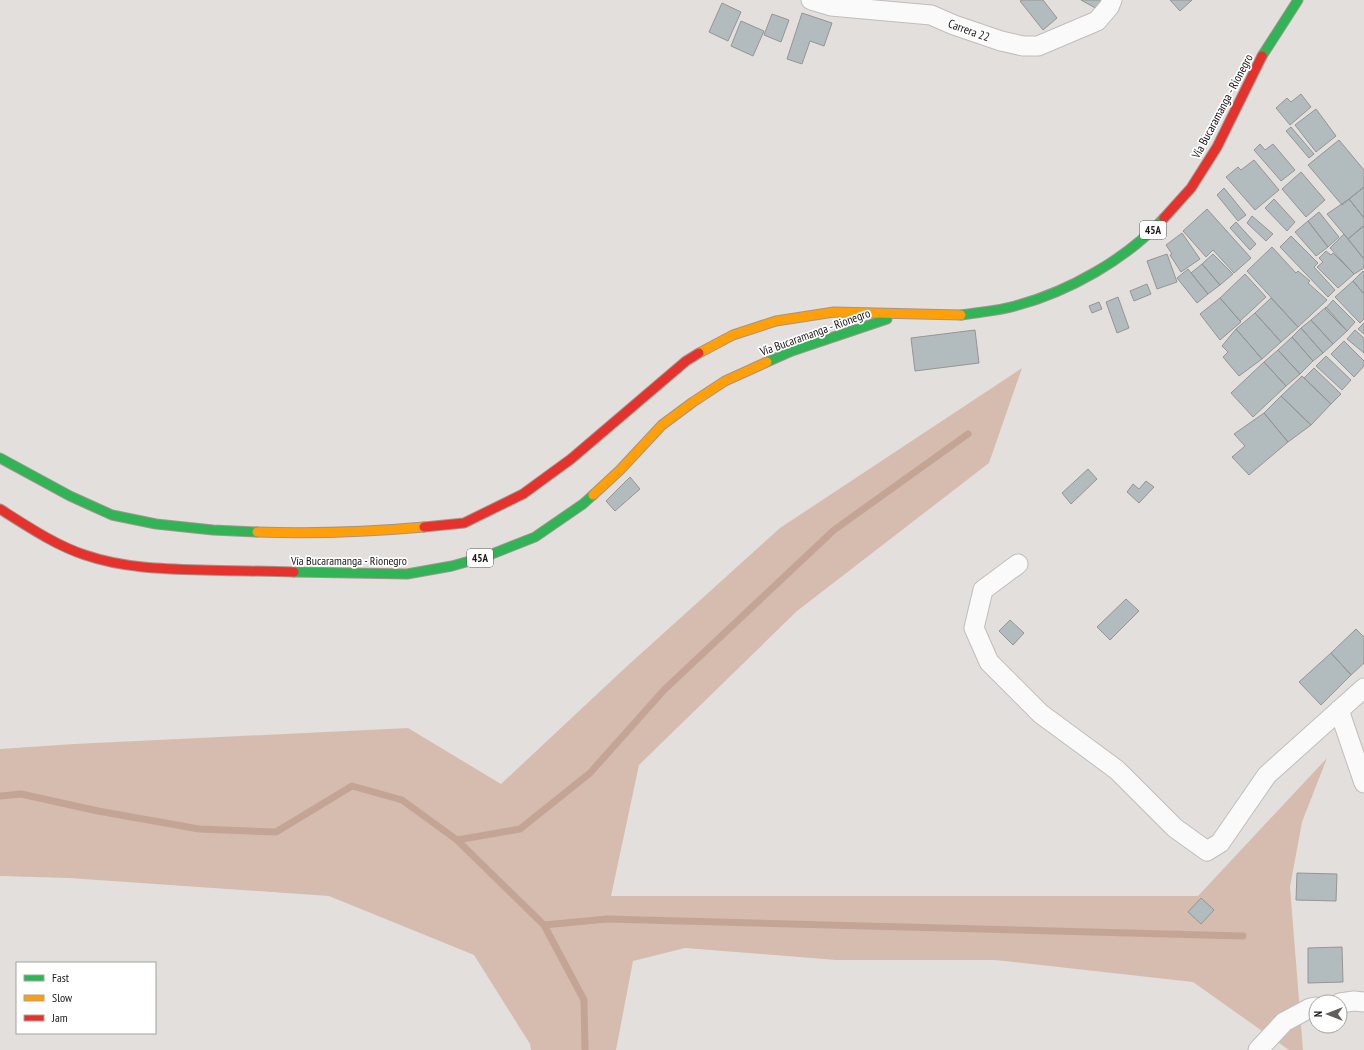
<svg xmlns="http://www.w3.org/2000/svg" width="1364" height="1050" font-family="'PT Sans Narrow',sans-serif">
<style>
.forest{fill:#d6bcaf}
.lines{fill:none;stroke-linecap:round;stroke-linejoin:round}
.stream{stroke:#c4a595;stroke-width:7}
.building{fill:#b2bbbd;stroke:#959595}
.street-casing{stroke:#c0bdbc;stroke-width:21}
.fast-casing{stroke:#a3948c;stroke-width:11}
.slow-casing{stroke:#a3948c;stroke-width:11}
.jam-casing{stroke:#a3948c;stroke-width:11}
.street{stroke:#fbfafa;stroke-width:19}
.fast{stroke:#30b455;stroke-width:9}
.slow{stroke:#ff9f0a;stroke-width:9}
.jam{stroke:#e5322d;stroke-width:9}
.labels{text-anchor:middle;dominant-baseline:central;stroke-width:3.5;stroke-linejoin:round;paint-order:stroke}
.shield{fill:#fff;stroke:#5f5d5d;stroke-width:1}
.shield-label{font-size:11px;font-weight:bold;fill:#1b1817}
.street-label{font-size:12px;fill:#1b1817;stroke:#fff}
</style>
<rect width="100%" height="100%" fill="#e3dfdd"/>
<path class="forest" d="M1022 368 989 463 797 611 639 765 611 896H1198L1327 758 1302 822 1290 887 1303 1050H1289L1193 982 995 960H836L685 948 633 961 616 1050H531L530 1044 474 955 329 896 69 878 0 876V749L74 744 408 728 501 784 625 668 780 528Z"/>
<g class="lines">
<path class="stream" d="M0 796 21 794 98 811 199 829 276 832 352 786 402 800 457 840 544 925 584 1000 585 1050
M457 840 520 829 590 773 664 690 834 530 968 434
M544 925 607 919 1243 936"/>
</g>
<path class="building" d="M1022 0H1043L1057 18 1043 30 1020 1Z
M1081 0H1104L1099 10Z
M1170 0H1192L1180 11Z
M722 3 741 12 728 41 709 32Z
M802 13 832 23 824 46 810 41 802 64 787 59Z
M772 14 789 20 781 42 764 35Z
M741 21 764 31 753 56 731 46Z
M1301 94 1311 107 1290 125 1276 108 1287 98 1291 102Z
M1316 109 1336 136 1316 152 1295 125Z
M1291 127 1314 154 1309 158 1286 131Z
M1339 140 1364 170V187L1342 205 1308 165Z
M1260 144 1265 150 1273 144 1295 170 1281 181 1254 150Z
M1254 160 1279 190 1255 210 1226 177 1238 167 1241 170Z
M1301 172 1325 200 1306 217 1282 189Z
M1364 187V218L1349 199Z
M1224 188 1246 215 1238 221 1217 195Z
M1274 199 1295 222 1287 231 1265 208Z
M1349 199 1364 218V226L1348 239 1327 214Z
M1207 209 1251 258 1234 273 1213 250 1206 257 1183 231Z
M1319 212 1339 237 1328 247 1308 221Z
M1252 216 1273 234 1266 241 1247 223Z
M1308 221 1328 247 1316 256 1295 232Z
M1236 222 1256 244 1250 250 1230 228Z
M1363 226 1364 227V259L1348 239Z
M1182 233 1200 259 1181 272 1170 255 1172 254 1166 245Z
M1344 234 1364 259V268L1354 274 1330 248Z
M1291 236 1318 263 1314 267 1335 290 1328 297 1280 247Z
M1272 247 1296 273 1298 271 1310 281 1308 283 1327 300 1298 327 1247 271Z
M1326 251 1331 255 1333 253 1354 274 1338 288 1317 267 1323 262 1319 258Z
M1167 254 1177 282 1157 289 1147 261Z
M1213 254 1233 274 1220 285 1202 264Z
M1202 264 1220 285 1208 294 1191 273Z
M1188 269 1208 294 1197 303 1177 278Z
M1363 271 1364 272V294L1353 281Z
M1245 274 1266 297 1240 321 1220 298Z
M1353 281 1364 294V319L1360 323 1335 297Z
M1147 284 1151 294 1134 301 1130 291Z
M1118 297 1129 328 1117 333 1106 302Z
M1220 298 1241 322 1220 340 1200 314Z
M1271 298 1298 327 1281 342 1255 313Z
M1333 300 1355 322 1347 331 1325 309Z
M1099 302 1102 309 1092 313 1089 306Z
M1326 307 1347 331 1333 344 1311 320Z
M1255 313 1281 342 1262 359 1236 329Z
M1311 320 1333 344 1323 353 1301 328Z
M1364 323V334L1358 329Z
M1301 328 1323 353 1313 361 1292 337Z
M1236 329 1262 359 1239 376 1223 357 1228 352 1222 346Z
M975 330 979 363 915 371 911 338Z
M1355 330 1364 338V353L1347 339Z
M1292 337 1313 361 1300 374 1278 350Z
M1344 341 1364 361V366L1354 377 1331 354Z
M1278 350 1300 374 1286 386 1264 362Z
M1326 356 1351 380 1342 390 1316 366Z
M1264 362 1286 386 1253 417 1231 393Z
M1314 368 1341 394 1331 404 1304 378Z
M1302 376 1331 404 1311 425 1281 396Z
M1281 396 1311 425 1288 442 1264 413Z
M1264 413 1288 442 1249 475 1232 457 1245 446 1234 434Z
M1088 469 1097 479 1071 504 1062 493Z
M630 477 640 489 615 511 606 501Z
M1146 481 1154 487 1139 503 1127 492 1133 484 1139 489Z
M1126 599 1139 611 1110 640 1097 627Z
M1010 620 1024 633 1013 645 999 631Z
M1356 629 1364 637V663L1351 675 1331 653Z
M1331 653 1351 675 1321 705 1299 682Z
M1297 873 1337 874 1336 901 1296 900Z
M1201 898 1214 910 1201 924 1188 912Z
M1342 947 1343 982 1308 983V948Z"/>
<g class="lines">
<g class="street-casing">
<path id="street" d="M811 0 831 6 931 15 954 25 1001 41 1023 46H1038L1097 21 1109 7 1112 0
M1018 564 983 590 974 628 989 662 1041 714 1117 770 1175 828 1207 851 1220 843 1267 775 1364 688
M1339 710 1364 783
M1340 1003 1354 1001 1364 1002
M1258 1050 1284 1022 1310 1008 1316 1007"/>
</g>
<g class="fast-casing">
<path id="fast" d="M1262 56 1298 0
M961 315C979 312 998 311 1015 306 1068 292 1127 259 1164 218
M767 362 792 351 887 319
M0 458 70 496 112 515 156 524 213 530 257 532
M294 572 407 574 452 566 487 556 535 537 583 504 593 495"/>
</g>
<g class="slow-casing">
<path id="slow" d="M699 353 733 335 776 321 834 312 961 315
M593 495 620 470 662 425 693 402 725 381 767 362
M257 532C313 534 368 532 424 527"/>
</g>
<g class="jam-casing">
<path id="jam" d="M1164 218 1191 188 1217 147 1262 56
M0 509C27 526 55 545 85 555 123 568 163 569 202 570 233 571 263 571 294 572
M424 527 464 523 523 494 571 459 686 361 699 353"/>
</g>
<use href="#street" class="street"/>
<use href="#fast" class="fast"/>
<use href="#slow" class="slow"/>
<use href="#jam" class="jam"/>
</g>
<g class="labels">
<g class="shield">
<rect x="1140" y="221" width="26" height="18" rx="3"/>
<rect x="467" y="549" width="26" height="18" rx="3"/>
</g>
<g class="shield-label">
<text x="1153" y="230">45A</text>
<text x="480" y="558">45A</text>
</g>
<g class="street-label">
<text transform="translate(969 30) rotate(20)">Carrera 22</text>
<text transform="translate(1222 106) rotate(-62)">Vía Bucaramanga - Rionegro</text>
<text transform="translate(815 332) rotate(-20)">Vía Bucaramanga - Rionegro</text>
<text x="349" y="560">Vía Bucaramanga - Rionegro</text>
</g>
</g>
<rect x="16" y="962" width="140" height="72" fill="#ffffff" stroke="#a4a3a2"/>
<rect x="24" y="975" width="20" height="6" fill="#30b455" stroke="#a4a3a2"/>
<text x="52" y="982" font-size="12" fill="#1b1817">Fast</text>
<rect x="24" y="995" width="20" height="6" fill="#ff9f0a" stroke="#a4a3a2"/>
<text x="52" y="1002" font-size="12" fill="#1b1817">Slow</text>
<rect x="24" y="1015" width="20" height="6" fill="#e5322d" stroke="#a4a3a2"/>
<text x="52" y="1022" font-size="12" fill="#1b1817">Jam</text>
<g transform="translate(1328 1014) rotate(270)"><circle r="19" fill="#ffffff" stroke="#a4a3a2"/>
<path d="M0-3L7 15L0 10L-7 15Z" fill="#615e5c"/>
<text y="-6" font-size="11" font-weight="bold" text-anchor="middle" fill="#1b1817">N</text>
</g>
</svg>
